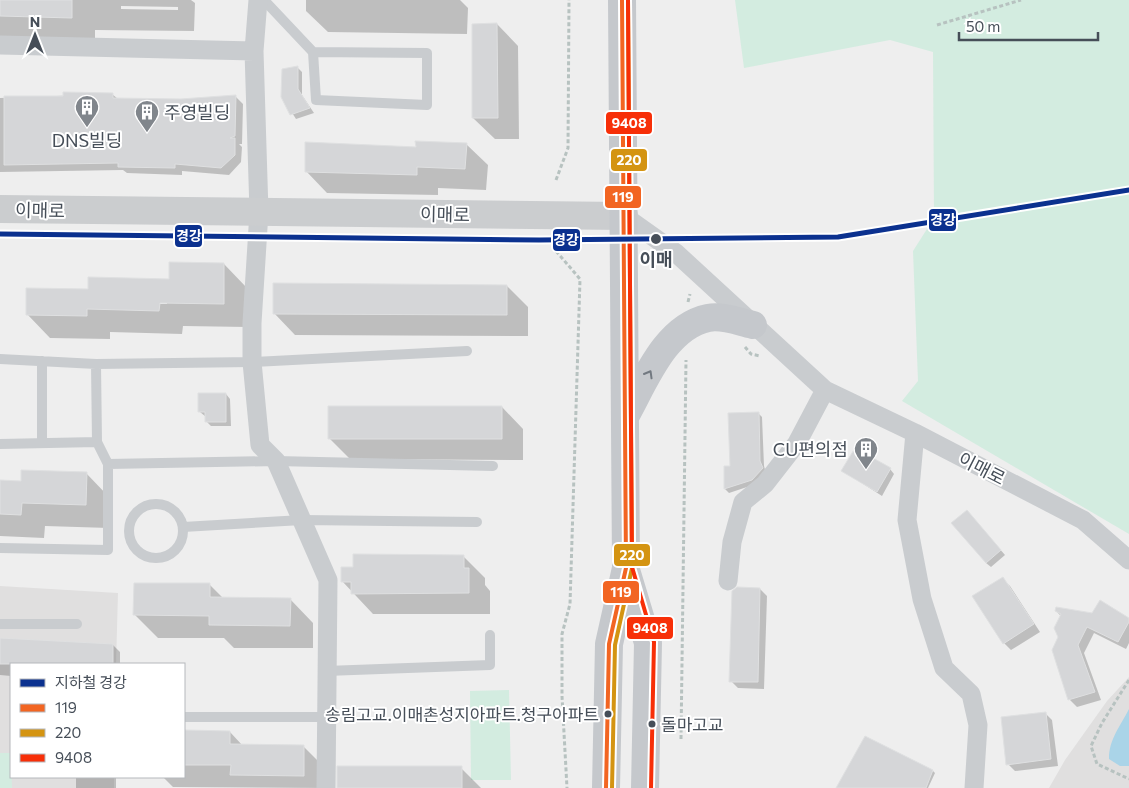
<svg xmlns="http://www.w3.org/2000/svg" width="1129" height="788" font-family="Commissioner,'Noto Sans KR',sans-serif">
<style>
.education{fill:#e0dfdf}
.green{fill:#d3ece0}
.water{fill:#aad4e8}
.shadow{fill:#0003;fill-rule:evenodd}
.building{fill:#d5d6d8;stroke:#dfe0e1}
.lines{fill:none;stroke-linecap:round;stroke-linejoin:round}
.path{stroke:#b7c2c0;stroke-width:3;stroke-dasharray:4 2.5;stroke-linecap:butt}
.lane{stroke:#c9cccf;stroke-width:10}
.street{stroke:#c9cccf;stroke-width:19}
.secondary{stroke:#cbcdcf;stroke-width:28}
.primary{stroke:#c5c8cc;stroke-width:28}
.bus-1-casing{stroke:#fff;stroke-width:8}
.bus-2-casing{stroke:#fff;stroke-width:8}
.bus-3-casing{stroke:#fff;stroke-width:8}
.bus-1{stroke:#f26522;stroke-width:4}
.bus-2{stroke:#d49412;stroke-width:4}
.bus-3{stroke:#f72f08;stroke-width:4}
.metro-1-casing{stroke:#fff;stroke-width:9}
.metro-1{stroke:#0b318f;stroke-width:5}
.oneway{stroke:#727981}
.stop-dot{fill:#464e58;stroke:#fff;stroke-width:2}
.labels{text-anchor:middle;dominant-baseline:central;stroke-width:4;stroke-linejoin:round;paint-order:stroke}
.bus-label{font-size:17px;fill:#464e58;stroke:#fff;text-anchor:end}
.poi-label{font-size:18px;fill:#464e58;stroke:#fff;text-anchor:start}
.street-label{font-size:18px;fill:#464e58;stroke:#fff}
.stop-label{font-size:18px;font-weight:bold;fill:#464e58;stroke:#fff}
.line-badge{stroke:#fff;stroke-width:2}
.badge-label{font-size:14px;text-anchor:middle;font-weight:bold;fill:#fff}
</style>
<rect width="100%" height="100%" fill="#eee"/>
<path class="education" d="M0 586 118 593 116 664H11V777H114V788H0Z
M1129 677V788H1049L1065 760 1107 701Z"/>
<path class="green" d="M735 0H1129V534L902 401 918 381 913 251 934 218 933 52 890 40 744 68Z
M509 690 511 780H471L470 691Z
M0 753H11L12 788H0Z"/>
<path class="water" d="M1129 709V766H1120L1109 759C1109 739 1120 727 1129 709Z"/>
<path class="shadow" d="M0 0H191L195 3 194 31 95 30V41L0 38ZM121 6 178 7V10L121 9Z
M306 0H460L468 8 467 34 328 32 306 11Z
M497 24 518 46 519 139H495L473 118Z
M297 67 302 72V95L314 113 296 119 282 97Z
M112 94 118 99 181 100 236 97 243 104 242 144H239L242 147 241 162 229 175 182 171V175L127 173 123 170 0 172V98Z
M466 144 488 165 486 190 438 188V195L327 193 306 171 417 148Z
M224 264 247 288V327L183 326 182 334 110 332V339L50 338 27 314 89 290 170 281ZM167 302V304H153Z
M507 286 528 307V336L295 335 274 313Z
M226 394 230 399 231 426H211L206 421V417L200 412Z
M502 407 523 429V460L350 459 329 438Z
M758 413 762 417 764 466 766 473 756 484 729 493 725 489V467H731Z
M890 469 894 474 882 496 843 471Z
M86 473 109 497V528L45 526 44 538 0 536V481L22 482Z
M971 516 1005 555 991 567 986 563Z
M464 557 485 578V585L490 591V614H373L342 581 354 568Z
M1002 579 1010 586 1040 632 1011 650 1004 643Z
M210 585 224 599H290L313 623V648H234L224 638H158L135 615Z
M760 589 767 596 764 689 738 688 731 681Z
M1056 611 1129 619V643L1126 649 1094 633 1084 653 1101 700 1077 707 1069 699 1059 637 1061 616Z
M0 639 113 645 120 652V664H11V676L0 675Z
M1045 713 1052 720 1058 766 1015 771 1008 764Z
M184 731 230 732 243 746 304 747 327 770V788L173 787 163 777H184Z
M866 738 933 771 935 773 928 788H838Z
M461 768 481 788H338Z
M76 777H116V788H76Z"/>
<path class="building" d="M0 0H72V18L0 16Z
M497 23 498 118H472V24Z
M298 66V89L310 108 290 115 281 97 282 69Z
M63 92 113 93V98L181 99 236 95 235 136 230 138H235V155L221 168 175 164V168L118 167V163L4 165V96H63Z
M415 141 467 143 465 169 417 167V175L305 172V142L416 147Z
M169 262 224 263V304L160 303 159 311 87 309V316L26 315V288L88 289V277L169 279Z
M273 283 507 285V315L273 314Z
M198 393H226V422H205V412H198Z
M328 406H502V439H328Z
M759 412 760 461 763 468 752 480 724 489V466H730L728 413Z
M855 448 891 468 877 492 841 471Z
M21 470 87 472 86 505 22 503 21 515 0 514V480L21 481Z
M967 510 1001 550 986 563 951 523Z
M353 554 464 555V568H469V593L351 594V582H341V567H353Z
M1003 577 1034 624 1003 644 972 596Z
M134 583H210V597L291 598 290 626 209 625V616L133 615Z
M737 587 760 588 758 682H729L732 591Z
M1100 600 1129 618V622L1118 642 1087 627 1078 645 1095 692 1068 700 1052 650 1058 637 1054 628 1061 614 1055 611 1056 607 1092 613Z
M0 638 113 644V664H0Z
M1046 712 1051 759 1006 765 1001 717Z
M184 730 230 731V744L304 745V776L230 775 231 765H184Z
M865 736 933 770 926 788H836Z
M337 766H462V788H337Z"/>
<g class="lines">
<path class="path" d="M937 25 1021 0
M556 180 568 148 569 0
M556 251 580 279 570 604 562 634V696L567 788
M688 302 690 294
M745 347 751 354 760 356
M1129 680 1102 723 1091 746 1097 764 1129 779
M681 739 686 360"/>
<path class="lane" d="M264 0 313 52 316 100 427 105V53L313 52
M0 359 96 364 97 442 108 464
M42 361V443
M96 364 252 362 467 351
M0 444 97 442
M129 531a27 27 0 1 1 54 0a27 27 0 1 1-54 0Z
M183 527 302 520 477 522
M0 548 108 550V464L276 461 493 466
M0 624H77
M326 671 490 665V635
M184 717H326"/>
<path class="street" d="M258 0 254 51 259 212 252 323V362L260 445 276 461 328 580 326 788
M0 45 254 51
M624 216 676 253 825 390 915 433 1083 520 1129 560
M915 433 907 520 922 599 944 668 971 694 978 725 974 788
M728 581 732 542 743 502 765 484 797 443 825 390"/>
<path class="secondary" d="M0 209 624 216"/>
<path class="primary" d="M626 415C645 381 665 327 708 318 723 315 739 322 753 325
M626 570 648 643 645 788
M606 788 609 644 626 568 622 0"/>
<g class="bus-1-casing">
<path id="bus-1" d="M606 788 609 644 626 568 622 0"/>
</g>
<g class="bus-2-casing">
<path id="bus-2" d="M612 788 615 645 632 568 628 0"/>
</g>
<g class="bus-3-casing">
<path id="bus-3" d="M628 0 632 567 654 642 651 788"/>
</g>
<use href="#bus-1" class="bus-1"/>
<use href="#bus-2" class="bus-2"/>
<use href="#bus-3" class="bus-3"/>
<g class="metro-1-casing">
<path id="metro-1" d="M0 234 539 240 838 237 1129 190"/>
</g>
<use href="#metro-1" class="metro-1"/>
</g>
<defs><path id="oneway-chevron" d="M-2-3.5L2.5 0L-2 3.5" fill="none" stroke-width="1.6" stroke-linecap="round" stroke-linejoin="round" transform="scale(1.25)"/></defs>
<use class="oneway" href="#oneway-chevron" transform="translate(649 374) rotate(-60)"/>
<defs>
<g id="building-pin" transform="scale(1.25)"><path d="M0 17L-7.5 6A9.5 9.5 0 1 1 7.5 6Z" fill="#81868c" stroke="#fff"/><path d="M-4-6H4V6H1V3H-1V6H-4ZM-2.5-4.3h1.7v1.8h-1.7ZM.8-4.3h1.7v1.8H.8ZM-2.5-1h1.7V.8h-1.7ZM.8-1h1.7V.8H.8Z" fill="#fff"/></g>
</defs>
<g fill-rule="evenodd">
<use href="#building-pin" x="87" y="107"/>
<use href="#building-pin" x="147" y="112"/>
<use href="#building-pin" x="866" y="449"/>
</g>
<g class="stop-dot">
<circle cx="656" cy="239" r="6"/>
<circle cx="608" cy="714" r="4.5"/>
<circle cx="652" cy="724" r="4.5"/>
</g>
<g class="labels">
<g class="bus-label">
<text x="599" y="714">송림고교.이매촌성지아파트.청구아파트</text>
<text x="661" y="724" text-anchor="start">돌마고교</text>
</g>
<g class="poi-label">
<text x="164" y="112">주영빌딩</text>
<text x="87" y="140" text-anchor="middle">DNS빌딩</text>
<text x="848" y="449" text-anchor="end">CU편의점</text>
</g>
<g class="street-label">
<text transform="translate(40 210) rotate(1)">이매로</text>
<text transform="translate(445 214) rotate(1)">이매로</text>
<text transform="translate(982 468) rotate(27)">이매로</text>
</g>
<g class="stop-label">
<text x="656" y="259">이매</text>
</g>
</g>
<g class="line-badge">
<rect x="605" y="111" width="48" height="24" rx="5" fill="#f72f08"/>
<rect x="610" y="148" width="38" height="24" rx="5" fill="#d49412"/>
<rect x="604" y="185" width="38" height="24" rx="5" fill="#f26522"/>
<rect x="928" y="208" width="29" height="24" rx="5" fill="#0b318f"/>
<rect x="174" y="224" width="29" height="24" rx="5" fill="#0b318f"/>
<rect x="552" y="228" width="29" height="24" rx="5" fill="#0b318f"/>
<rect x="613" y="543" width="38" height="24" rx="5" fill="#d49412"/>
<rect x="602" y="580" width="38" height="24" rx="5" fill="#f26522"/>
<rect x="626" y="616" width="48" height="24" rx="5" fill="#f72f08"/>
</g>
<g class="badge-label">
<text x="629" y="128">9408</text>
<text x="629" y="165">220</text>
<text x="623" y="202">119</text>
<text x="943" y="225">경강</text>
<text x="189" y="241">경강</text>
<text x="566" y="245">경강</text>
<text x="632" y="560">220</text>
<text x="621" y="597">119</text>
<text x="650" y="633">9408</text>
</g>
<rect x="10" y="663" width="175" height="115" fill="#ffffff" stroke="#b5b8bc"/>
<rect x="20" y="679" width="25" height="8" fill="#0b318f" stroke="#b5b8bc"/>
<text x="55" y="688" font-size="15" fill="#464e58">지하철 경강</text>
<rect x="20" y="704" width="25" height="8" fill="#f26522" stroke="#b5b8bc"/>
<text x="55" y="713" font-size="15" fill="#464e58">119</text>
<rect x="20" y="729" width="25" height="8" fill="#d49412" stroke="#b5b8bc"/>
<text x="55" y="738" font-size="15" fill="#464e58">220</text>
<rect x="20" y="754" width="25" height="8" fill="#f72f08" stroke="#b5b8bc"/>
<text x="55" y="763" font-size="15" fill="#464e58">9408</text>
<g transform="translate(35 35)" stroke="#ffffff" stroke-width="4" paint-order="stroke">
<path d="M0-4L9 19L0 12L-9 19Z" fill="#464e58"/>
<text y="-8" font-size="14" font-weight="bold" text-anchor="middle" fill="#464e58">N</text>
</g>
<path d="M959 32v8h139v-8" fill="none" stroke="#464e58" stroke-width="2.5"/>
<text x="966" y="32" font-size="15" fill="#464e58" stroke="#ffffff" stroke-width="4" paint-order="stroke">50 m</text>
</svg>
